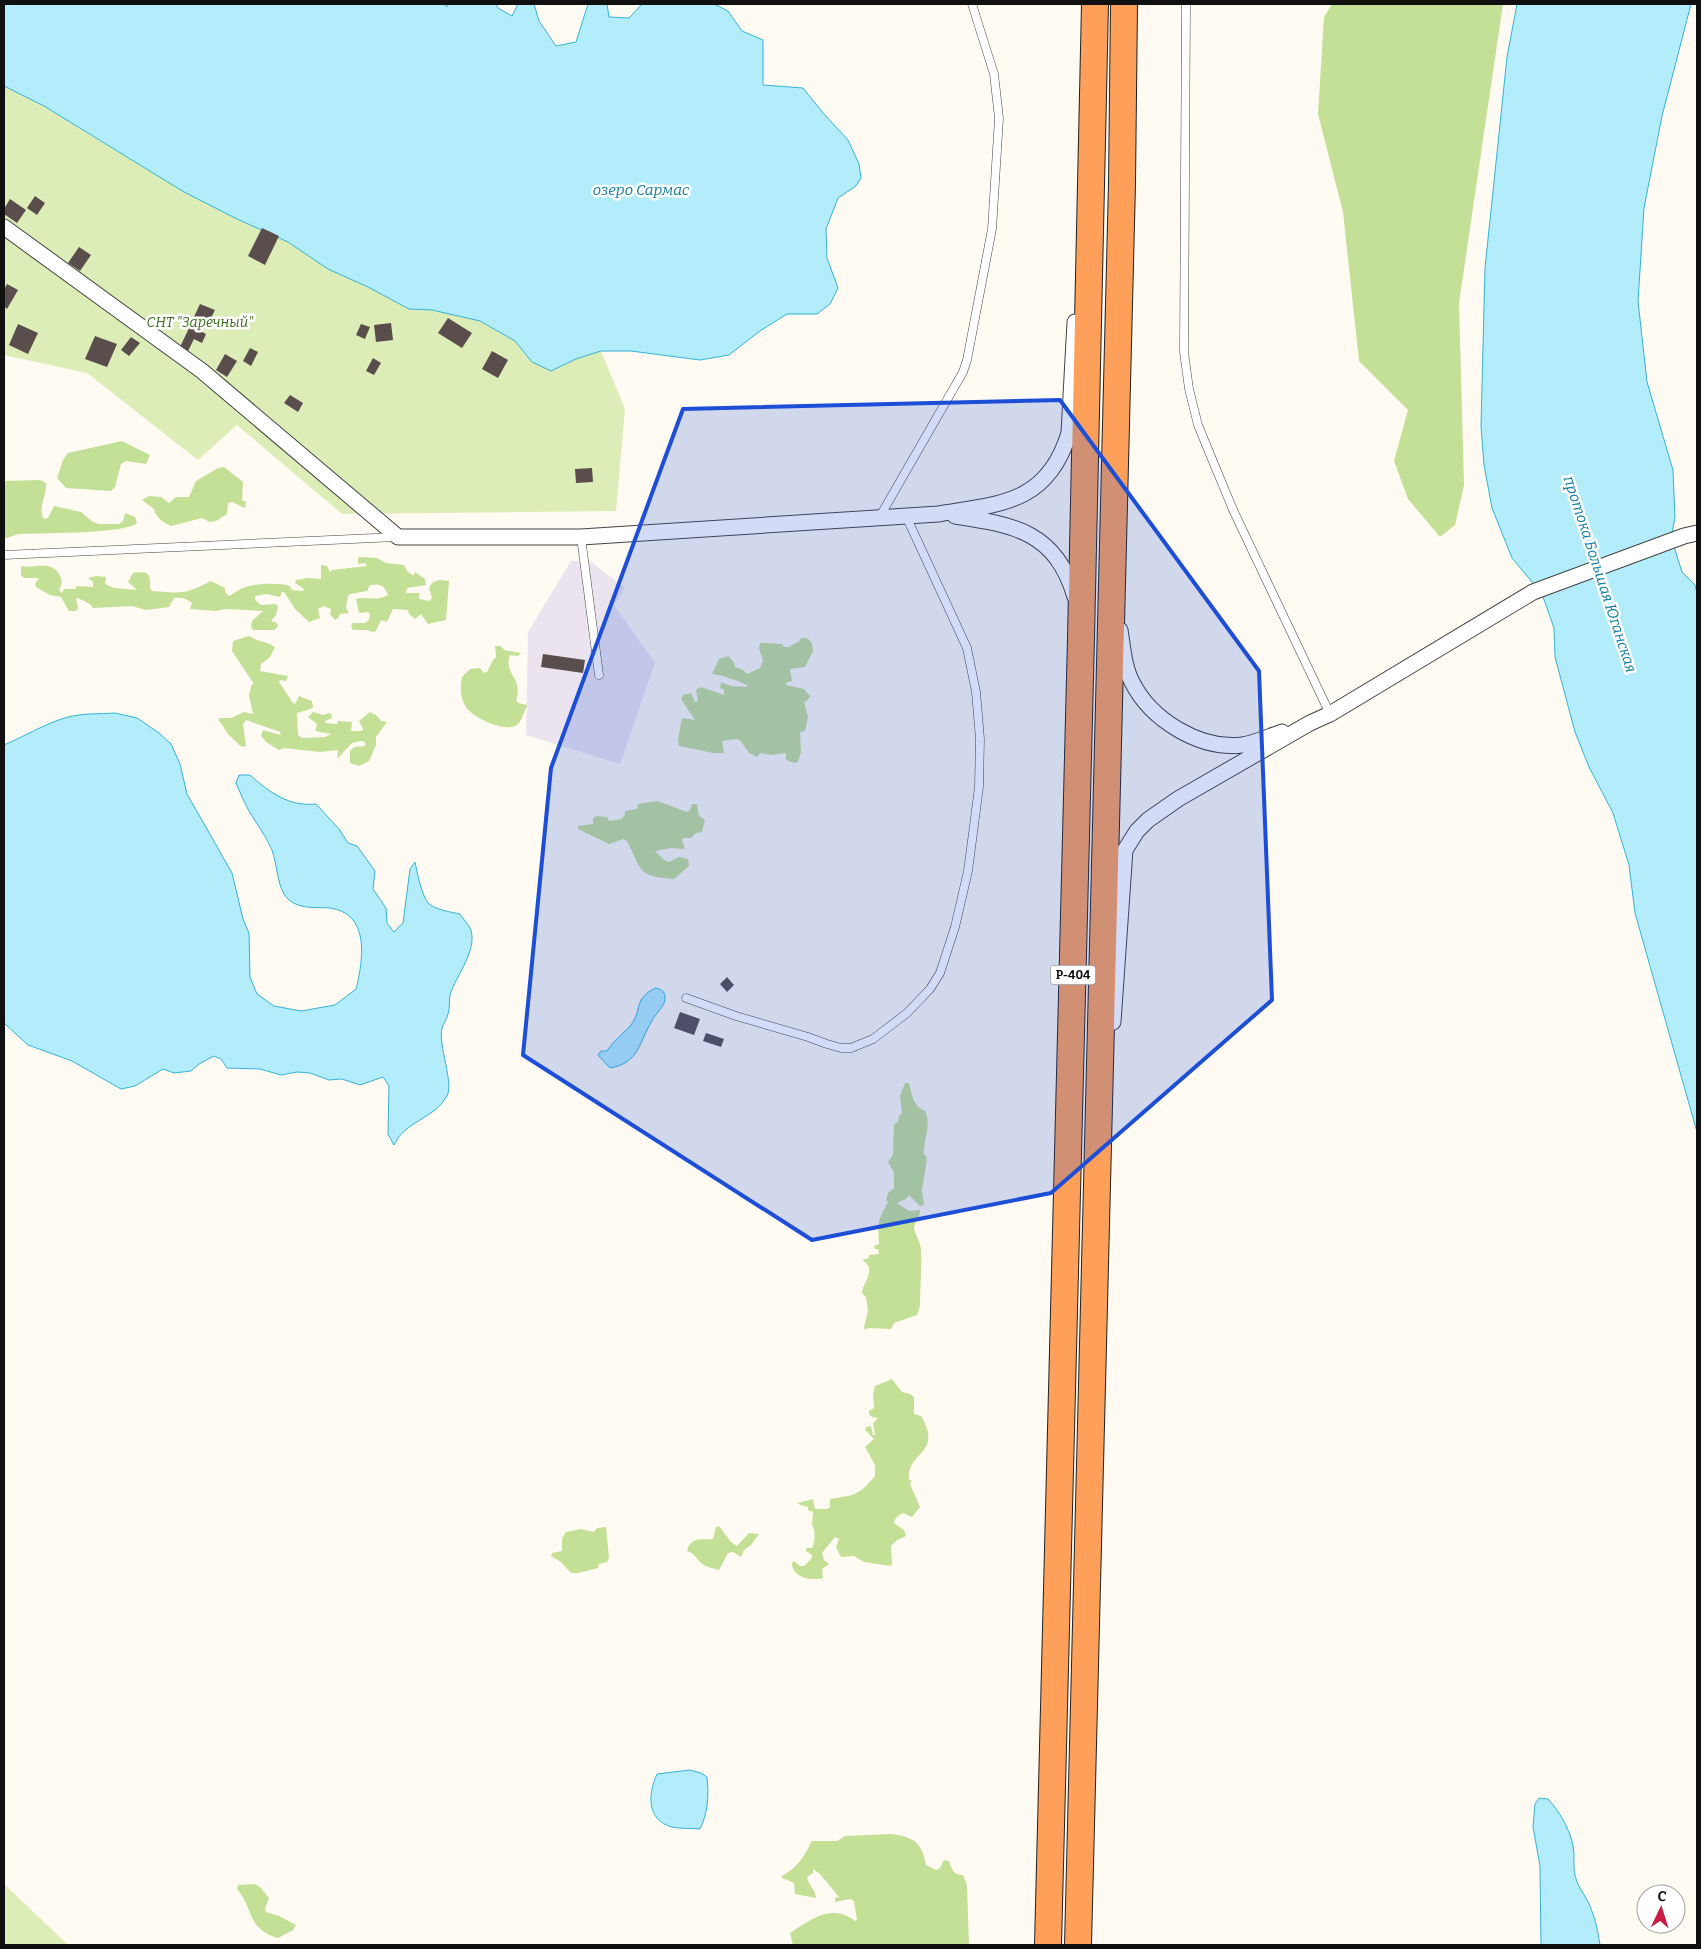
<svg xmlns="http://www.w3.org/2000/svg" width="1701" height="1949" font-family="Bitter,serif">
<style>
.industrial{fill:#ebe4ee}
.green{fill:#ddedb8}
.forest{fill:#c4df96}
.water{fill:#b3ecfa;stroke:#35b2d6}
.building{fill:#594e4b}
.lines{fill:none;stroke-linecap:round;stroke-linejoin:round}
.service-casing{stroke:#434343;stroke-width:9}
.minor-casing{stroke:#434343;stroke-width:17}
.trunk-casing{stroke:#212121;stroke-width:28}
.service{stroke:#fff;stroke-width:8}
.minor{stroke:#fff;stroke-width:15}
.trunk{stroke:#fea05a;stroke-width:26}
.marked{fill:#1d4ed8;fill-opacity:0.2;stroke:#1d4ed8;stroke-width:4;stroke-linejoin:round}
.labels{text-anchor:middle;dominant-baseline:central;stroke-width:5;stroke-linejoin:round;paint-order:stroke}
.shield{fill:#fff;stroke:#585858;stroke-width:1}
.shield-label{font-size:12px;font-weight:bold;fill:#101010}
.park-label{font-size:14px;font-style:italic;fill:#3a6d1a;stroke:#fff}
.water-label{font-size:15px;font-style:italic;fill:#0f7da3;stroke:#fff}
</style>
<rect width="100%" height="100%" fill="#fffaf2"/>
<path class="industrial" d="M571 561H590L625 588 614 605 655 663 620 764 526 735 528 632Z"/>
<path class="green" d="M4 86 44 106 184 192 237 219 288 242 328 269 368 287 409 309 432 310 480 321 515 341 532 362 576 359 601 351 625 409 616 511 342 514 237 425 198 460 87 373 4 355Z
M4 1884 68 1945H4Z"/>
<path class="forest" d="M1332 4H1503L1459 303 1464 485 1455 525 1440 537 1408 499 1394 461 1408 410 1359 361 1343 212 1318 114 1324 17Z
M122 441 150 455 146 464 126 461 121 464 115 487 111 491 66 488 57 478 63 460 68 453Z
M224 467 243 482 242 500 246 502 245 508 232 502 228 503 227 514 216 521 210 522 202 518 171 526C163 522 156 518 154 509L142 500 149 496 161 497 169 503 176 497H189L196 481 218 468Z
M40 480 46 483C47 496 37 509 44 519L48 518 54 506 81 512 93 522 99 524H119L123 521 125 513 135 517 137 523C125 534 39 533 18 534L4 539V481Z
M359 557 377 558 386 563 404 565 407 571 412 575H414L415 572 425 579 426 585 407 588 406 593H420L419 599 430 601 432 598 429 588C433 579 441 580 449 581L446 620 428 624 421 614 415 619 409 614 408 610 393 609 387 622 381 620 376 631 373 632 367 630H353L351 626 353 623H365L369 620 370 614 368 612 359 613 356 599C370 596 375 602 388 595 384 585 381 584 370 585L367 591 350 594 348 596 346 608 349 613 340 614 338 618 335 620 330 614 331 609 324 606 318 609 320 618 309 622 295 609 284 592H282L280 597 266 594 255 596V600L261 605 275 604 278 606 276 615 271 621 277 623 278 626 275 630H253L251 626 252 621 263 611 226 609 216 611 190 609 192 603C187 598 180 597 174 598L169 607 146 610 132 606 93 608 90 604 78 598 76 599 78 608 76 611H69L61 597 50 595 36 587 35 584 39 578H24L21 575V566C34 569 50 560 59 574 63 580 62 584 59 590L62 593 64 589H76V586L93 587V582L88 578 96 576 106 577 105 584 114 588 137 590 128 582 133 573C148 571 151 573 150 588L152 591C181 593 185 595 211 581L225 588V592L229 596C233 594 235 592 239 590 248 583 280 582 290 586L292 590 303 591 304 589 295 583 296 580 308 578 321 579V565L327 566 330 572 332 570 367 566 365 563 358 564V560Z
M249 636C258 642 266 641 275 647L270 657 261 664 260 671 288 676 286 681 280 680 279 682 293 703 295 704 299 696 312 701 313 708 297 713 298 735 302 738 325 737 331 734 315 731 317 724 308 717 313 712 323 715 331 713 332 718 325 721V723L337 724 338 721 352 722 351 731H362L363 729 359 721 370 712 376 715 381 721 387 722 376 737V745L369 761 359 766 350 763V751L354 747 365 746V742L362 741 352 743 338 758 337 757 338 750 320 752 284 748 279 750 266 742 261 736 263 730 281 735 280 732 246 720 243 724 246 746 245 747 240 746C236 741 234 740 230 736 226 732 224 726 219 721V718H231L244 712 253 714 249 695 252 684H254L232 651 233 641Z
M801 638H807L812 643 813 651 805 667 790 669 792 681 786 683V685L804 689 810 696 807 701 804 702 808 717 805 731 800 732 801 752 798 762 794 763 786 760V753L771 755 760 753 757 757 749 753 740 740 736 739 722 741 724 753H713L679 746 678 739 682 718 695 720 681 699 683 695 691 693 695 702 698 701 696 690 701 687 724 695V690L720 688 721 682 731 686 747 687V685C739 681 722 675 712 674L719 659 728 656 734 662 735 667 743 670 747 674 760 668 763 661 759 648 760 643 782 644 784 647H789L800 641Z
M495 646H501L504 650 521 653 518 656 510 655C503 675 524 678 516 700L518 703 527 705V706C524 712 522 720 518 724 507 734 473 718 466 707 460 698 460 687 462 677L470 669 480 668 484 673 487 672 493 660 496 657Z
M657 801 687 812 690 810 692 804H697L699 816 705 820 702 832 696 833 691 838H683L682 840 685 849 671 848 655 851 664 860 669 862 679 857 688 859 689 866 674 879C637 876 643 872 627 841L623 839 609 844 578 829V826L593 824V818L597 816 607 817 609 821 621 819 625 815V811L637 809 638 804Z
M905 1083H909C912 1095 913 1106 925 1111 932 1124 923 1141 924 1155H926L927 1159 922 1190 924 1205 920 1206 909 1195 906 1199 897 1203 909 1211 920 1210C920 1218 914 1224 914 1228 914 1233 921 1242 921 1250 922 1268 920 1287 920 1306L917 1315 894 1323 891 1329 868 1328 865 1330 864 1327 868 1311 866 1297 862 1293C863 1281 878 1269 862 1260L869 1258V1255L879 1254 878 1249H875L874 1246 879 1244C878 1223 877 1221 888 1202L886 1200 888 1193 894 1188V1172L888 1162 893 1155 894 1124 898 1122 899 1115 902 1114 900 1096Z
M892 1379 902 1392 910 1394 914 1397V1414L921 1416C944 1454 906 1452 909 1479L912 1481 910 1484 920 1507 912 1517 903 1513C898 1515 895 1518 894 1523L904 1530 906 1536 897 1540 891 1546 892 1563 891 1566 864 1562 854 1556 841 1557 836 1547 839 1539 835 1537 822 1553 824 1560 829 1564 822 1569 823 1578C812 1581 792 1578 792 1563L794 1561 800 1566H804L812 1558V1555L806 1551V1548H812C815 1542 816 1531 812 1525L813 1512 808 1510V1507L798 1504V1503L813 1499 815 1509H827L830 1507V1499C855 1495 858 1496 875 1476V1465L865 1447 874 1439 865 1430 866 1427 871 1426 873 1435H875L873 1423 878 1418 872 1417 869 1414V1411L874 1408 873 1394 875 1386Z
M719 1526 731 1542 737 1546 749 1533 759 1534 751 1545 744 1550 741 1557 733 1552 728 1553 719 1570C712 1568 705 1567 700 1562 695 1557 694 1553 687 1551 691 1536 700 1540 713 1539L716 1527Z
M606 1527 609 1558 607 1562 599 1564 598 1568 578 1573H571L561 1562 551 1556 552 1553 562 1551V1538L566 1532 581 1529 594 1532 597 1528Z
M891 1834C912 1836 923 1843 926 1865L936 1870 940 1868 944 1860 949 1861C952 1869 953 1875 963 1875L967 1885 969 1945H793L790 1933C811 1919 832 1903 855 1921L857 1920 854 1901 850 1899 835 1902V1898L839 1897 820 1874 813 1869V1873L807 1877C808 1885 816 1890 816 1898L795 1894 794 1883 782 1878V1876C799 1866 803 1858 812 1841H837L845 1836Z
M255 1884 260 1887 269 1898 265 1909 266 1912 279 1916 296 1925 293 1930 278 1938C246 1929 254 1908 237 1889L238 1885Z"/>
<path class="water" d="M4 4H443L447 7 448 4H496L498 8 512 16 518 4H534L539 21 556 46 576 42 588 4H607L609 17 629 18 642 4H714L728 11 742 31 763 40V85L803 88 824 114 848 140 859 164 861 178 856 186 838 198 826 229 827 258 838 288 830 304 817 314H787L760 331 729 355 700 360 631 351H601L576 359 551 371 532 362 515 341 480 321 432 310 409 309 368 287 328 269 288 242 237 219 184 192 44 106 4 86Z
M1517 4H1691L1662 116 1644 208 1638 301 1647 382 1673 470 1675 518 1671 537 1682 572 1695 585 1697 593V1132L1635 913 1629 865 1613 813 1589 767 1575 732 1555 657 1554 628 1542 594 1512 558 1492 508 1484 465 1481 426 1485 268 1507 57Z
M115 713 137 718 159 733 171 744 180 764 187 794 232 873 243 919 249 933 250 977 257 994 274 1006 301 1011 335 1005 356 989C363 961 371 913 329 908 314 907 294 910 284 894 277 882 277 864 272 850 266 836 256 823 249 811 244 802 240 792 236 783L239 775H250C269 792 289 807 316 804L339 829 348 843 357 846 375 871 373 889 386 908 387 923 394 932 403 923 410 869 415 862C417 872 422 897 429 904 437 910 451 912 460 914 463 919 469 925 471 930 477 952 456 975 450 995 449 1001 450 1008 448 1014 447 1019 443 1024 442 1028 438 1045 454 1083 447 1096 435 1119 404 1121 394 1145L388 1134 389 1086 383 1077 360 1085 342 1079 329 1080 310 1073 297 1072 281 1075 260 1069 227 1068 221 1059 214 1056 199 1064 191 1071 174 1073 163 1069 135 1086 121 1089 72 1061 28 1045 4 1023V745C25 736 46 723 68 717 84 713 100 714 115 713Z
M655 988C661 989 665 991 665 998 666 1005 655 1014 652 1021 639 1041 640 1063 610 1068L598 1055 601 1051H607C614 1040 623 1034 631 1025 643 1008 633 1000 655 988Z
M690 1770 701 1773 707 1777C709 1795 708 1813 700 1829 691 1828 681 1829 672 1827 646 1820 648 1794 657 1774Z
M1539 1798 1548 1799C1561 1813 1573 1834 1574 1854 1574 1865 1573 1873 1578 1884 1581 1891 1586 1897 1589 1904 1595 1917 1598 1931 1600 1945H1541L1540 1866 1533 1827 1535 1804Z"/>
<path class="building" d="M35 196 45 203 37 215 27 208Z
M10 199 26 210 17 223 4 214V209Z
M262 228 279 236 265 265 248 256Z
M79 247 91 255 80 271 68 263Z
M7 284 18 290 7 309 4 306V290Z
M200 304 215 310 206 328 192 321Z
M448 318 472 333 462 348 438 333Z
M391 323 393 340 376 342 374 325Z
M18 324 38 333 28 354 9 345Z
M361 324 370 327 365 339 356 335Z
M190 326 206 334 202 343 194 339 188 351 180 347Z
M95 336 117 344 107 367 85 359Z
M131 337 140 343 129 356 121 350Z
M250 348 258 352 251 366 243 361Z
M492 351 508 360 498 378 482 369Z
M225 354 237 361 227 377 216 370Z
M373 358 381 363 374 375 366 371Z
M290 395 303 403 298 412 284 403Z
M592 468 593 482 576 483 575 469Z
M543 654 585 660 583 673 541 667Z
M727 977 734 985 727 992 720 984Z
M680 1012 700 1019 694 1035 674 1028Z
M706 1033 724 1039 721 1047 703 1041Z"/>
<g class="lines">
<g class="service-casing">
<path id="service" d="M1186 4 1184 352 1189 389 1198 425 1214 464 1234 512 1330 714
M879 518 963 372 967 360 992 229 999 118 994 74 972 4
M581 537 599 675
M4 555 396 537
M686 998 736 1016 808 1037 827 1044 841 1048H851L873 1039 907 1013 930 989 940 973 955 927 968 871 979 787 980 739 976 692 967 648 906 516"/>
</g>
<g class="minor-casing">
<path id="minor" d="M4 227 202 371 398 537H581L938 514C1001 504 1048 503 1069 433L1075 322
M955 516C1015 525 1056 532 1075 597
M1120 630C1123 648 1124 667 1132 682 1151 720 1200 750 1242 745 1256 743 1270 736 1282 732
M1113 1022 1125 850 1137 831 1148 820 1178 799 1310 723 1330 714 1533 592 1684 536 1697 533"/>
</g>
<g class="trunk-casing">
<path id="trunk" d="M1048 1945 1081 638 1095 4
M1078 1945 1122 184 1124 4"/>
</g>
<use href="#service" class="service"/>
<use href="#minor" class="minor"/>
<use href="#trunk" class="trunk"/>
</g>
<path class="marked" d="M1060 400 1259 671 1272 1000 1051 1193 812 1240 523 1055 551 768 683 409Z"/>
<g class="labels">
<rect class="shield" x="1050.5" y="965.5" width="45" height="19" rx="4"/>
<g class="shield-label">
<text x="1073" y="975">Р-404</text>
</g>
<g class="park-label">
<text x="200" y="322">СНТ "Заречный"</text>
</g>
<g class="water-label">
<text x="641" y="190">озеро Сармас</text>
<text transform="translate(1600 574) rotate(72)">протока Большая Юганская</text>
</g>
</g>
<rect width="1701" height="1949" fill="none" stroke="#101010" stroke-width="10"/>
<g transform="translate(1661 1909) rotate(4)"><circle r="24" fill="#ffffff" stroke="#9f9f9f"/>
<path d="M0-4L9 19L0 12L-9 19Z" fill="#ca1d44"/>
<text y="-8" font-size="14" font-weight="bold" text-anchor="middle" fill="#101010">С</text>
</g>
</svg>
